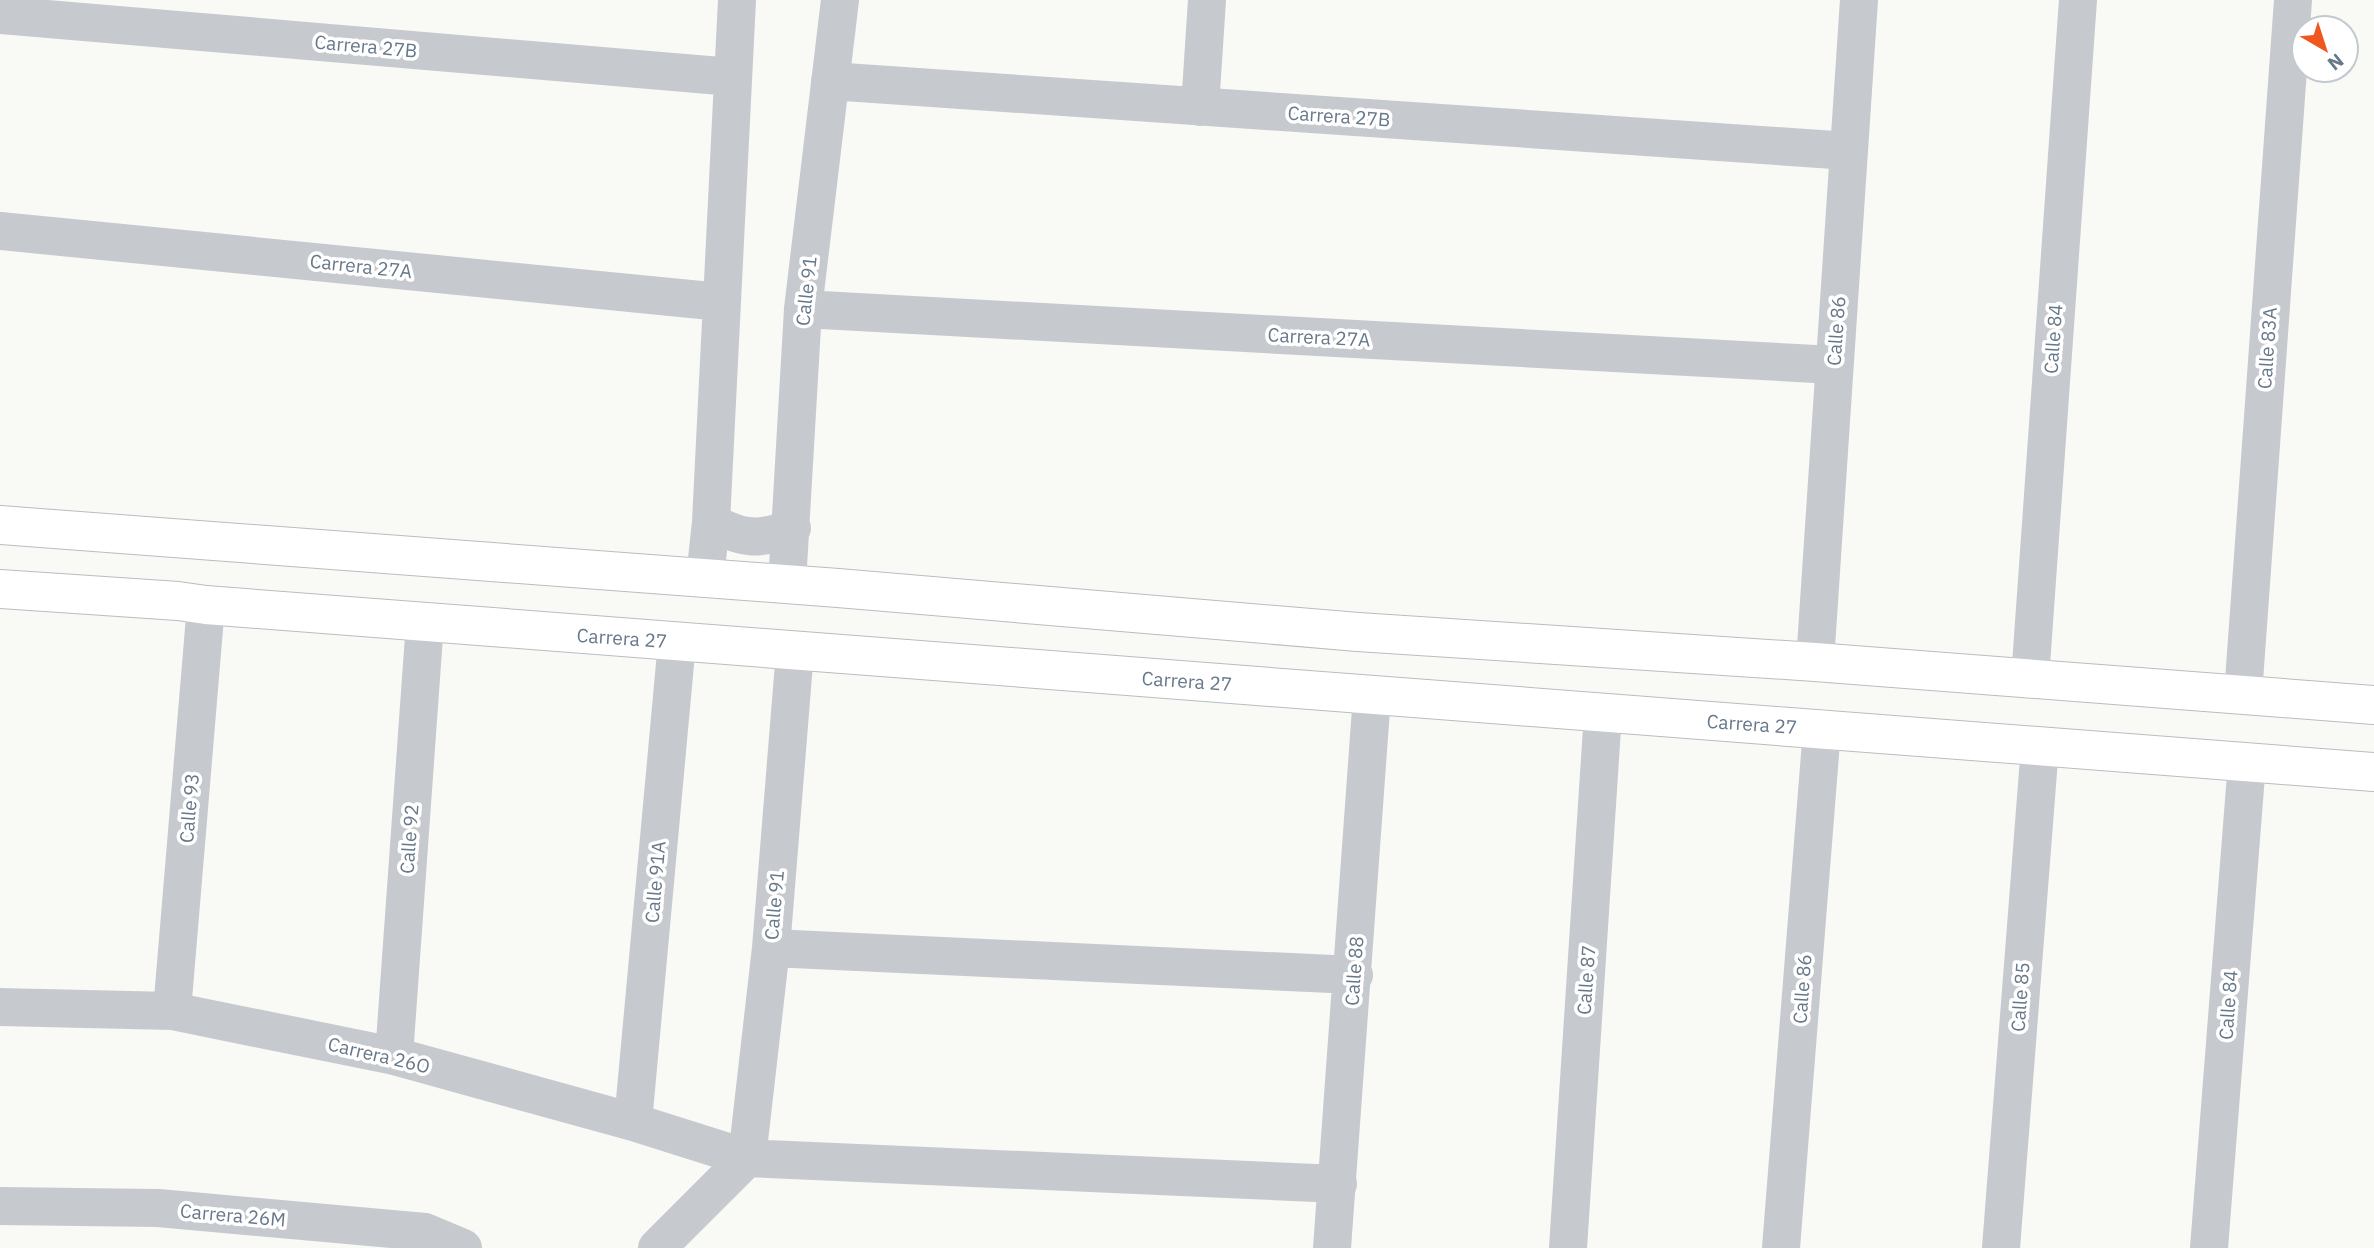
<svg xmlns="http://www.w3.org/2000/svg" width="2374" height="1248" font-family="'IBM Plex Sans',sans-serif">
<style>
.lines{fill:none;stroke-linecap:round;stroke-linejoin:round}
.major-casing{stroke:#b9bdc1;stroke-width:40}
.minor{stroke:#c6cace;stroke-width:38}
.major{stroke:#fff;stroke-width:38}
.labels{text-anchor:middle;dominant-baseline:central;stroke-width:7;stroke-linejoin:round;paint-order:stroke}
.street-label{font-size:19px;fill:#667889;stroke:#fff}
</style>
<rect width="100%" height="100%" fill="#f9f9f6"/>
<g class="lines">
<g class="major-casing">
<path id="major" d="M0 525 838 588 1358 632 1815 662 2374 705
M0 589 178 601 206 605 2374 772"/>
</g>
<path class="minor" d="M0 15 732 77
M830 81 1849 151
M1200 107 1207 0
M0 231 721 302
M803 309 1834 365
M711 522C741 539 759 541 792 528
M705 578 711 522 737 0
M787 584 803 309 840 0
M1815 662 1859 0
M2030 679 2078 0
M2243 695 2293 0
M771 948 1354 975
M0 1007 172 1011 394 1056 633 1122 747 1158 1338 1184
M172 1011 206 605
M394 1056 425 622
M633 1122 677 642
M747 1158 771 948 795 651
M0 1206 158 1208 425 1232 463 1248
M657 1248 747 1158
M1332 1248 1372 695
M1568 1248 1603 713
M1781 1248 1822 729
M2001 1248 2040 746
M2209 1248 2247 762"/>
<use href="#major" class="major"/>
</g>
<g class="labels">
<g class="street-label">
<text transform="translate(366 46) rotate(5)">Carrera 27B</text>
<text transform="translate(1339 116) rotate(4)">Carrera 27B</text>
<text transform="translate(361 266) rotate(6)">Carrera 27A</text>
<text transform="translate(806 291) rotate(-84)">Calle 91</text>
<text transform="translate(1836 331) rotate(-86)">Calle 86</text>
<text transform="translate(1319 337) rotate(3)">Carrera 27A</text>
<text transform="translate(2053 339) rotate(-86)">Calle 84</text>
<text transform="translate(2267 348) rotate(-86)">Calle 83A</text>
<text transform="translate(622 638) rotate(4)">Carrera 27</text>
<text transform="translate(1187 681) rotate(4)">Carrera 27</text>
<text transform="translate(1752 724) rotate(4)">Carrera 27</text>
<text transform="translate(189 808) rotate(-85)">Calle 93</text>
<text transform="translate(409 839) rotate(-86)">Calle 92</text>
<text transform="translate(655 882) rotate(-85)">Calle 91A</text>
<text transform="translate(774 905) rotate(-85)">Calle 91</text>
<text transform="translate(1354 971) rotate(-86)">Calle 88</text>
<text transform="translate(1586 980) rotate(-86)">Calle 87</text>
<text transform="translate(1802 989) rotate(-86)">Calle 86</text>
<text transform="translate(2020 997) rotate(-86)">Calle 85</text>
<text transform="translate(2228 1005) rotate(-86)">Calle 84</text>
<text transform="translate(379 1055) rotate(13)">Carrera 26O</text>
<text transform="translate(233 1215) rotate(5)">Carrera 26M</text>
</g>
</g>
<g transform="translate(2325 49) rotate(141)"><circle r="33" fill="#ffffff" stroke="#c2c9d0" stroke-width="2"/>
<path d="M0-5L12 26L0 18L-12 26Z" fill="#f0571f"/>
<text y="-10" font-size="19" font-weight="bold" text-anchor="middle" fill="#667889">N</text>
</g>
</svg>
